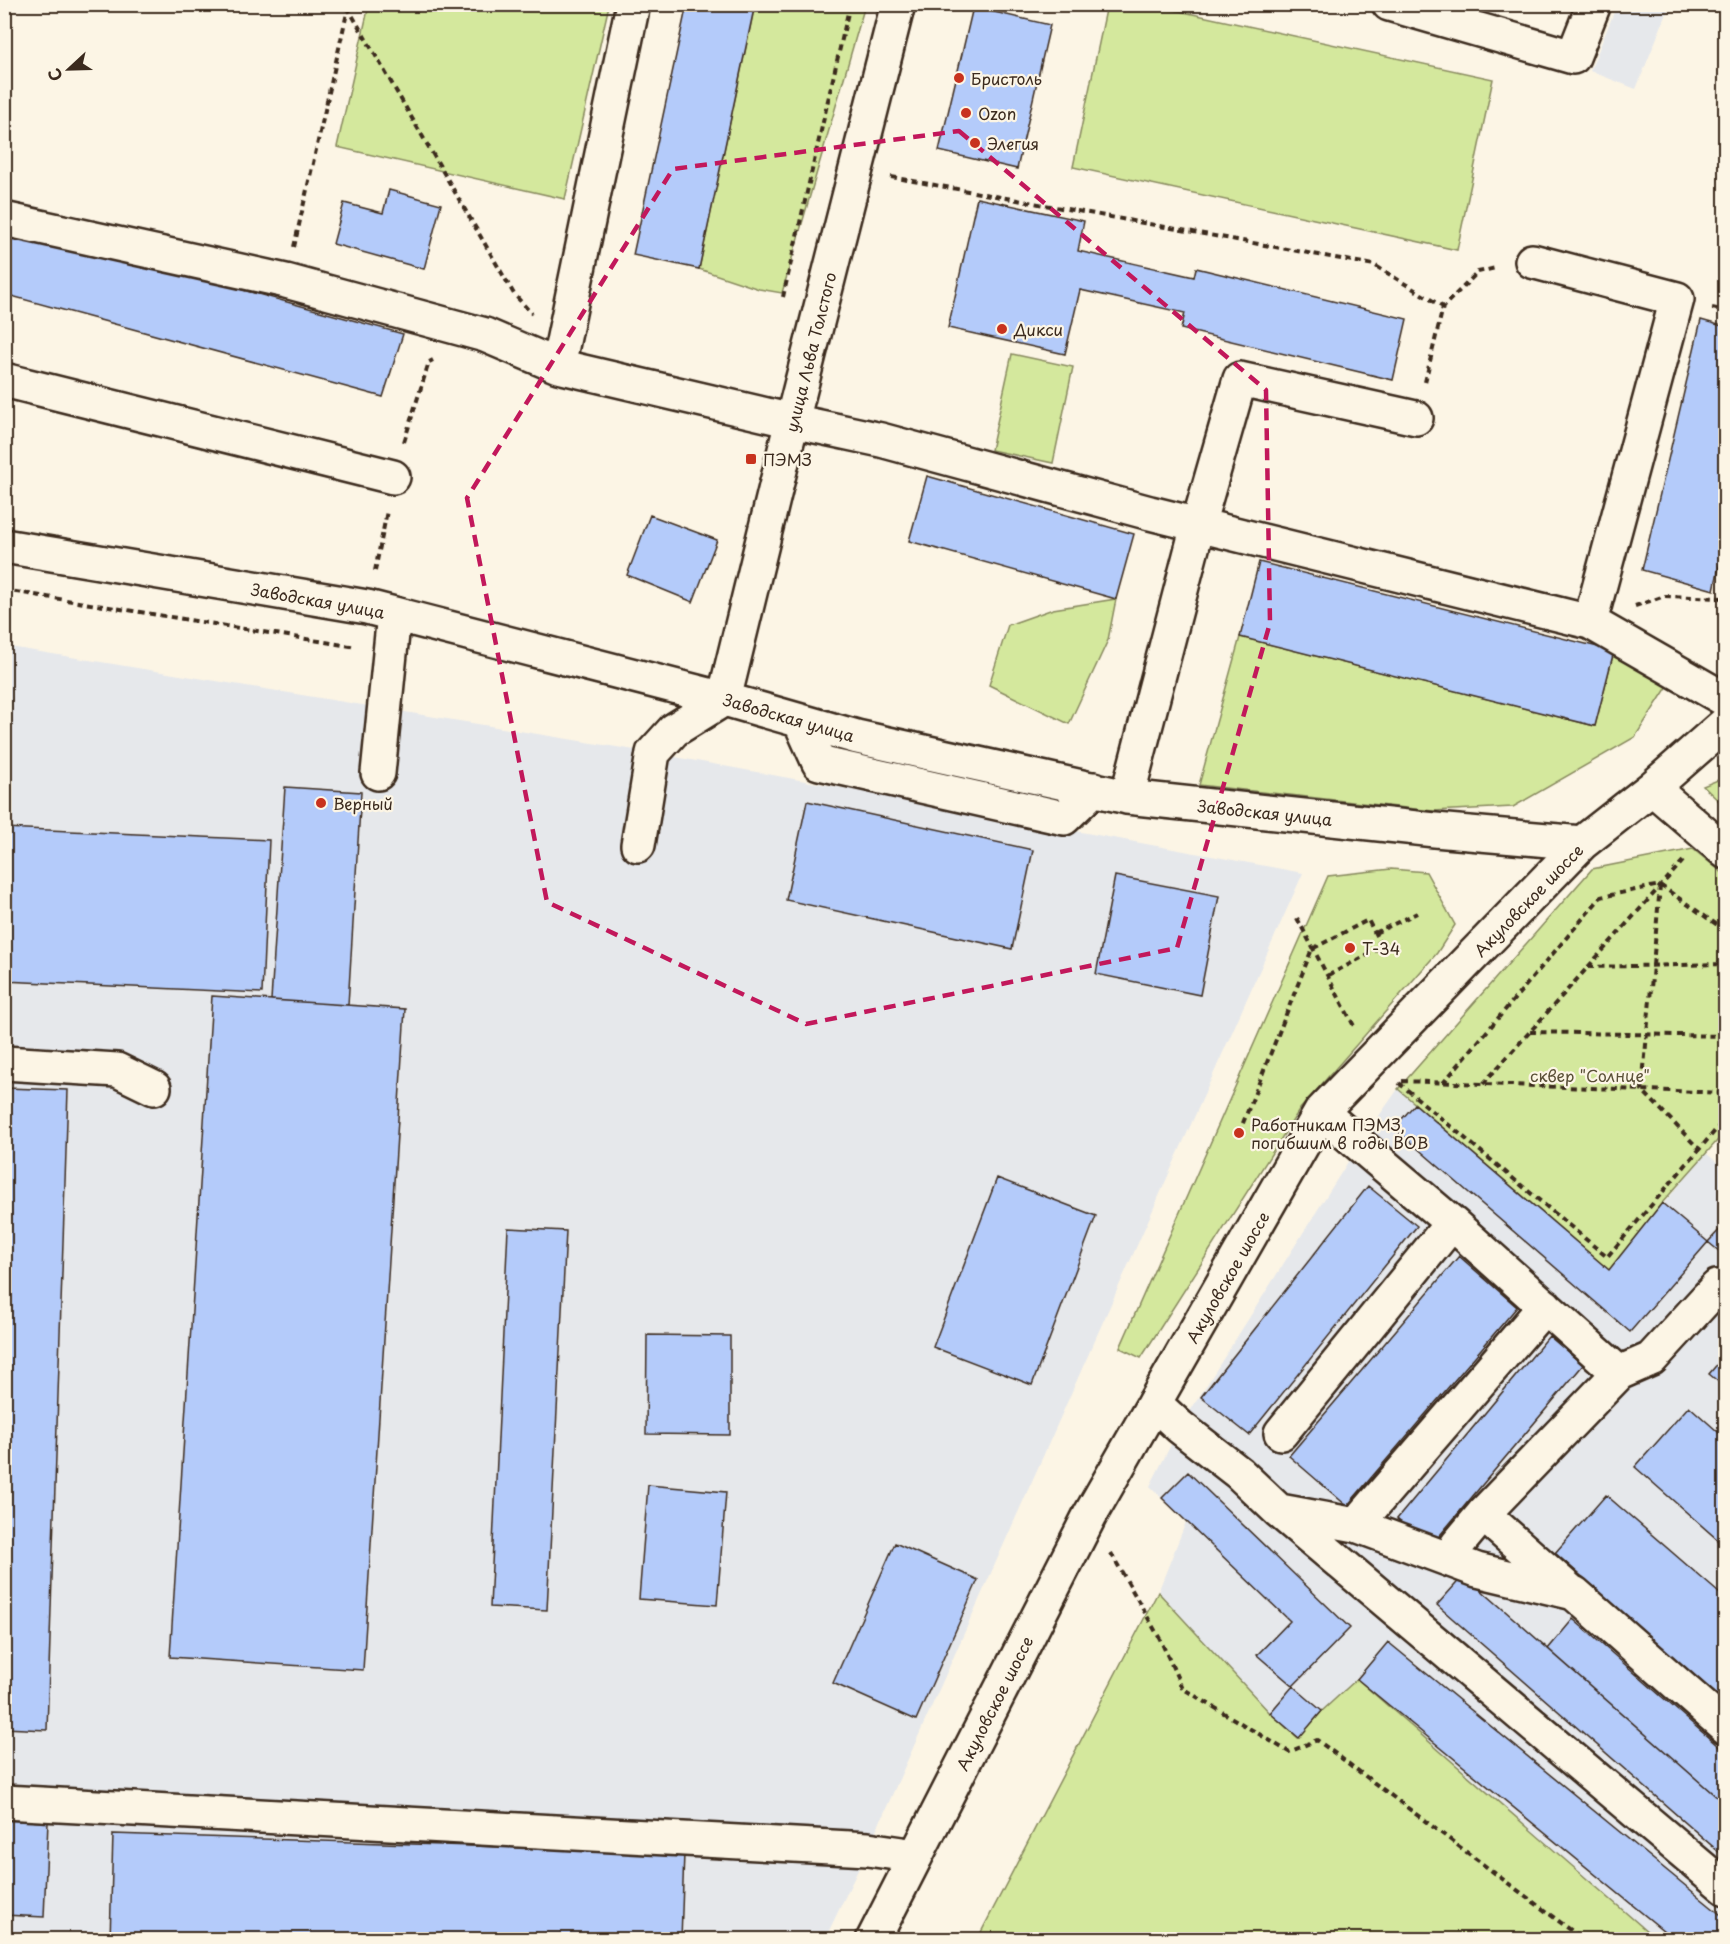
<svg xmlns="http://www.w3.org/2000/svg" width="1730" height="1944" font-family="'Playpen Sans',sans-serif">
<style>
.built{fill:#e6e8eb}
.green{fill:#d4e89d;stroke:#88895e;stroke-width:1.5}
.building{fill:#b4cbfa;stroke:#3b2a1e;stroke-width:1.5}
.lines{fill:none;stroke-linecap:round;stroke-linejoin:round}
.minor-casing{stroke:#3b2a1e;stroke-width:38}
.path{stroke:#3b2a1e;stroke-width:4;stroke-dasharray:6 4.5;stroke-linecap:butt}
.minor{stroke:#fcf5e5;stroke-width:33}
.marked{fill:none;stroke:#c2185b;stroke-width:4.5;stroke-dasharray:12 8;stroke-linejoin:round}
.poi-dot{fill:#c8321e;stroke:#fcf5e5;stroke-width:2}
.labels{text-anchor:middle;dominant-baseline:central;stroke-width:4.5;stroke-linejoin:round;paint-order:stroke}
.poi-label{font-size:16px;fill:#3b2a1e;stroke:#fcf5e5;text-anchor:start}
.street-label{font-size:16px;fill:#3b2a1e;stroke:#fcf5e5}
.park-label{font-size:16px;fill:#5a5037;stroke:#fcf5e5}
</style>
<rect width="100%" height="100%" fill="#fcf5e5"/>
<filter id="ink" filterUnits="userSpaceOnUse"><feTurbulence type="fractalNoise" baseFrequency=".0167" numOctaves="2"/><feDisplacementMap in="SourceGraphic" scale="12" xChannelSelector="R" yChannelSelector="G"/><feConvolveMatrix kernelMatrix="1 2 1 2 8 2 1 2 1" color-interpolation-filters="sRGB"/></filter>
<g filter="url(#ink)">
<path class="built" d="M1617 5H1670L1636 89 1590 71Z
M4 646 653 753 1303 873 868 1849 825 1939H5Z
M1398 1089 1608 1270 1706 1153 1726 1170 1725 1939H1656L1357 1679 1322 1711 1299 1738 1270 1713 1158 1592 1186 1522 1150 1486 1180 1427 1360 1143Z"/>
<path class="green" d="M369 5H609L565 199 337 147Z
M755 5H865L782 293 759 289 699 269Z
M1107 5H1151L1493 79 1457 250 1073 167Z
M1012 354 1073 367 1053 463 991 450Z
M1116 599 1108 640 1069 724 989 685 1008 625 1053 609Z
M1240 637 1595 726 1614 651 1673 678 1635 737 1513 807 1433 811 1199 785Z
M1725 777V807L1703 786Z
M1693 849 1725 875V1132L1662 1203 1609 1270 1398 1089 1592 869Z
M1391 869 1426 872 1455 925 1437 953 1300 1109 1141 1358 1120 1348 1328 876Z
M1158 1592 1270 1713 1298 1738 1322 1711 1357 1679 1656 1939 977 1940Z"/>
<path class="building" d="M687 4H755L699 269 633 255Z
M1704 4H1726V18Z
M973 7 1050 25 1017 169 939 151Z
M389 190 441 204 424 269 333 244 344 203 383 213Z
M977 198 1084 221 1078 251 1194 277 1196 268 1407 319 1393 380 1181 329 1185 313 1080 290 1065 354 948 328Z
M4 224 403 334 383 397 4 294Z
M1701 320 1726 327V535L1714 590 1642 570Z
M927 476 1134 534 1116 599 909 541Z
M650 515 717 540 693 602 627 575Z
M1259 562 1614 651 1595 726 1240 637Z
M285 787 361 792 348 1005 271 1000Z
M807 801 1033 850 1012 949 786 900Z
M4 828 269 840 262 993 4 981Z
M1115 876 1219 896 1200 995 1096 974Z
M212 996 405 1009 363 1670 170 1657Z
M4 1088 68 1090 47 1730 4 1728Z
M1415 1104 1609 1270 1662 1203 1708 1242 1630 1332 1394 1128Z
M997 1178 1096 1216 1032 1385 933 1347Z
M1368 1186 1417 1226 1249 1435 1201 1397Z
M1726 1223V1257L1708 1242Z
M508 1228 566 1231 547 1610 490 1607Z
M1459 1256 1517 1307 1347 1506 1289 1456Z
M647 1335 730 1336V1435L646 1434Z
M1549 1336 1583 1365 1430 1547 1397 1519Z
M1726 1354V1388L1709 1374Z
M1689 1406 1726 1439V1547L1635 1467Z
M1188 1472 1350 1628 1293 1686 1257 1655 1290 1621 1162 1498Z
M648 1485 726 1492 717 1605 639 1599Z
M1606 1495 1726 1599V1703L1555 1553Z
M895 1543 978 1580 916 1720 833 1683Z
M1464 1575 1726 1805V1858L1437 1605Z
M1573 1619 1726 1753V1805L1548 1649Z
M1388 1642 1726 1919V1940H1675L1357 1679Z
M1293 1686 1322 1711 1299 1738 1270 1713Z
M4 1820 48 1822 44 1917 4 1915Z
M113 1834 684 1853 681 1940H110Z"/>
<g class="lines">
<g class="minor-casing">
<path id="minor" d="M633 4 558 366 792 421 881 440 1150 513 1590 622 1726 700
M1389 4 1573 57 1594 4
M4 219 286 281 485 335 558 366
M1532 261 1677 299 1590 622
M4 380 393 477
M4 546 367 607 724 699 857 737 1127 797 1435 830 1582 843
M724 699 792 421 898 4
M800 721 819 763 1064 818 1094 789
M378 773 394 614
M1652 788 1726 852
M1127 797 1198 525 1240 379 1416 418
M638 845 653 753 674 730 724 699
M4 1063 117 1070 154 1088
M1321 1112 1452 1223 1619 1373
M1154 1403 1180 1427 1239 1473 1279 1511 1726 1888
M1281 1433 1452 1223
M1280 1511 1356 1525 1477 1570 1574 1593 1726 1727
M1483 1514 1569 1590
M1356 1525 1545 1306
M1457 1545 1483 1514 1619 1373 1651 1359 1717 1287 1726 1294
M4 1802 868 1849 916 1856
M873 1940 1090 1515 1321 1112 1582 843 1652 788 1726 723"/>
</g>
<path class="path" d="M337 4 348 8 514 294 532 314
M891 177 1374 265 1443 307
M294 247 349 4
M783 297 850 4
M1712 308 1726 311
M1425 382 1443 307 1478 272 1496 268
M404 442 429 362 433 360
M375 571 387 511
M4 590 356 647
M1635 606 1665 596 1723 598 1726 590
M1660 886 1642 1090 1699 1149
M1297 918 1354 1026
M1375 933 1417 913
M1588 967 1726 964
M1530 1032 1726 1036
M1402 1081 1726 1093
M1399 1083 1607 1257 1726 1118
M1443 1083 1601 897 1660 885 1726 931
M1483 1084 1683 861
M1239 1133 1312 949 1368 920 1382 947 1327 976
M1111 1553 1160 1639 1182 1688 1289 1752 1317 1740 1584 1940"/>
<use href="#minor" class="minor"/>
</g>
</g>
<path class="marked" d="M959 131 1266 390 1270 623 1177 948 806 1024 547 902 467 498 673 169Z"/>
<g class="poi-dot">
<circle cx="959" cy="78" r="6"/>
<circle cx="966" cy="113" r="6"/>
<circle cx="975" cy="143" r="6"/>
<circle cx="1002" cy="329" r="6"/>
<rect x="745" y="453" width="12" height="12" rx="3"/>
<circle cx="321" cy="803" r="6"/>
<circle cx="1350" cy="948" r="6"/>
<circle cx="1239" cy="1133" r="6"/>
</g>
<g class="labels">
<g class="poi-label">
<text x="971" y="78">Бристоль</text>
<text x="978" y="113">Ozon</text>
<text x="987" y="143">Элегия</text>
<text x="1014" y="329">Дикси</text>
<text x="763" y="459">ПЭМЗ</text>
<text x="333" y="803">Верный</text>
<text x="1362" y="948">Т-34</text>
<text x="1251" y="1124">Работникам ПЭМЗ,<tspan x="1251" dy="18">погибшим в годы ВОВ</tspan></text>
</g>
<g class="street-label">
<text transform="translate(810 352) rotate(-76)">улица Льва Толстого</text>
<text transform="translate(318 600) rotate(10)">Заводская улица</text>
<text transform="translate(789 717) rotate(16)">Заводская улица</text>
<text transform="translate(1265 812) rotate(6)">Заводская улица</text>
<text transform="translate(1528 900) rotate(-46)">Акуловское шоссе</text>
<text transform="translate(1227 1277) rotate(-60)">Акуловское шоссе</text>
<text transform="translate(994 1703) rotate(-63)">Акуловское шоссе</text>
</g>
<g class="park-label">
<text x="1590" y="1075">сквер "Солнце"</text>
</g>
</g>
<rect width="1730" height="1944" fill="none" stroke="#fcf5e5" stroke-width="24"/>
<rect x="12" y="12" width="1706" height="1920" fill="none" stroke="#3b2a1e" stroke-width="2" filter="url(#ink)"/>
<g transform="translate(69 69) rotate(248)" stroke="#fcf5e5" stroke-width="4.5" paint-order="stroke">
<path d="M0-4.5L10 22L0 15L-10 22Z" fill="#3b2a1e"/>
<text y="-9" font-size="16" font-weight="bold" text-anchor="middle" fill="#3b2a1e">С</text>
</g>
</svg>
